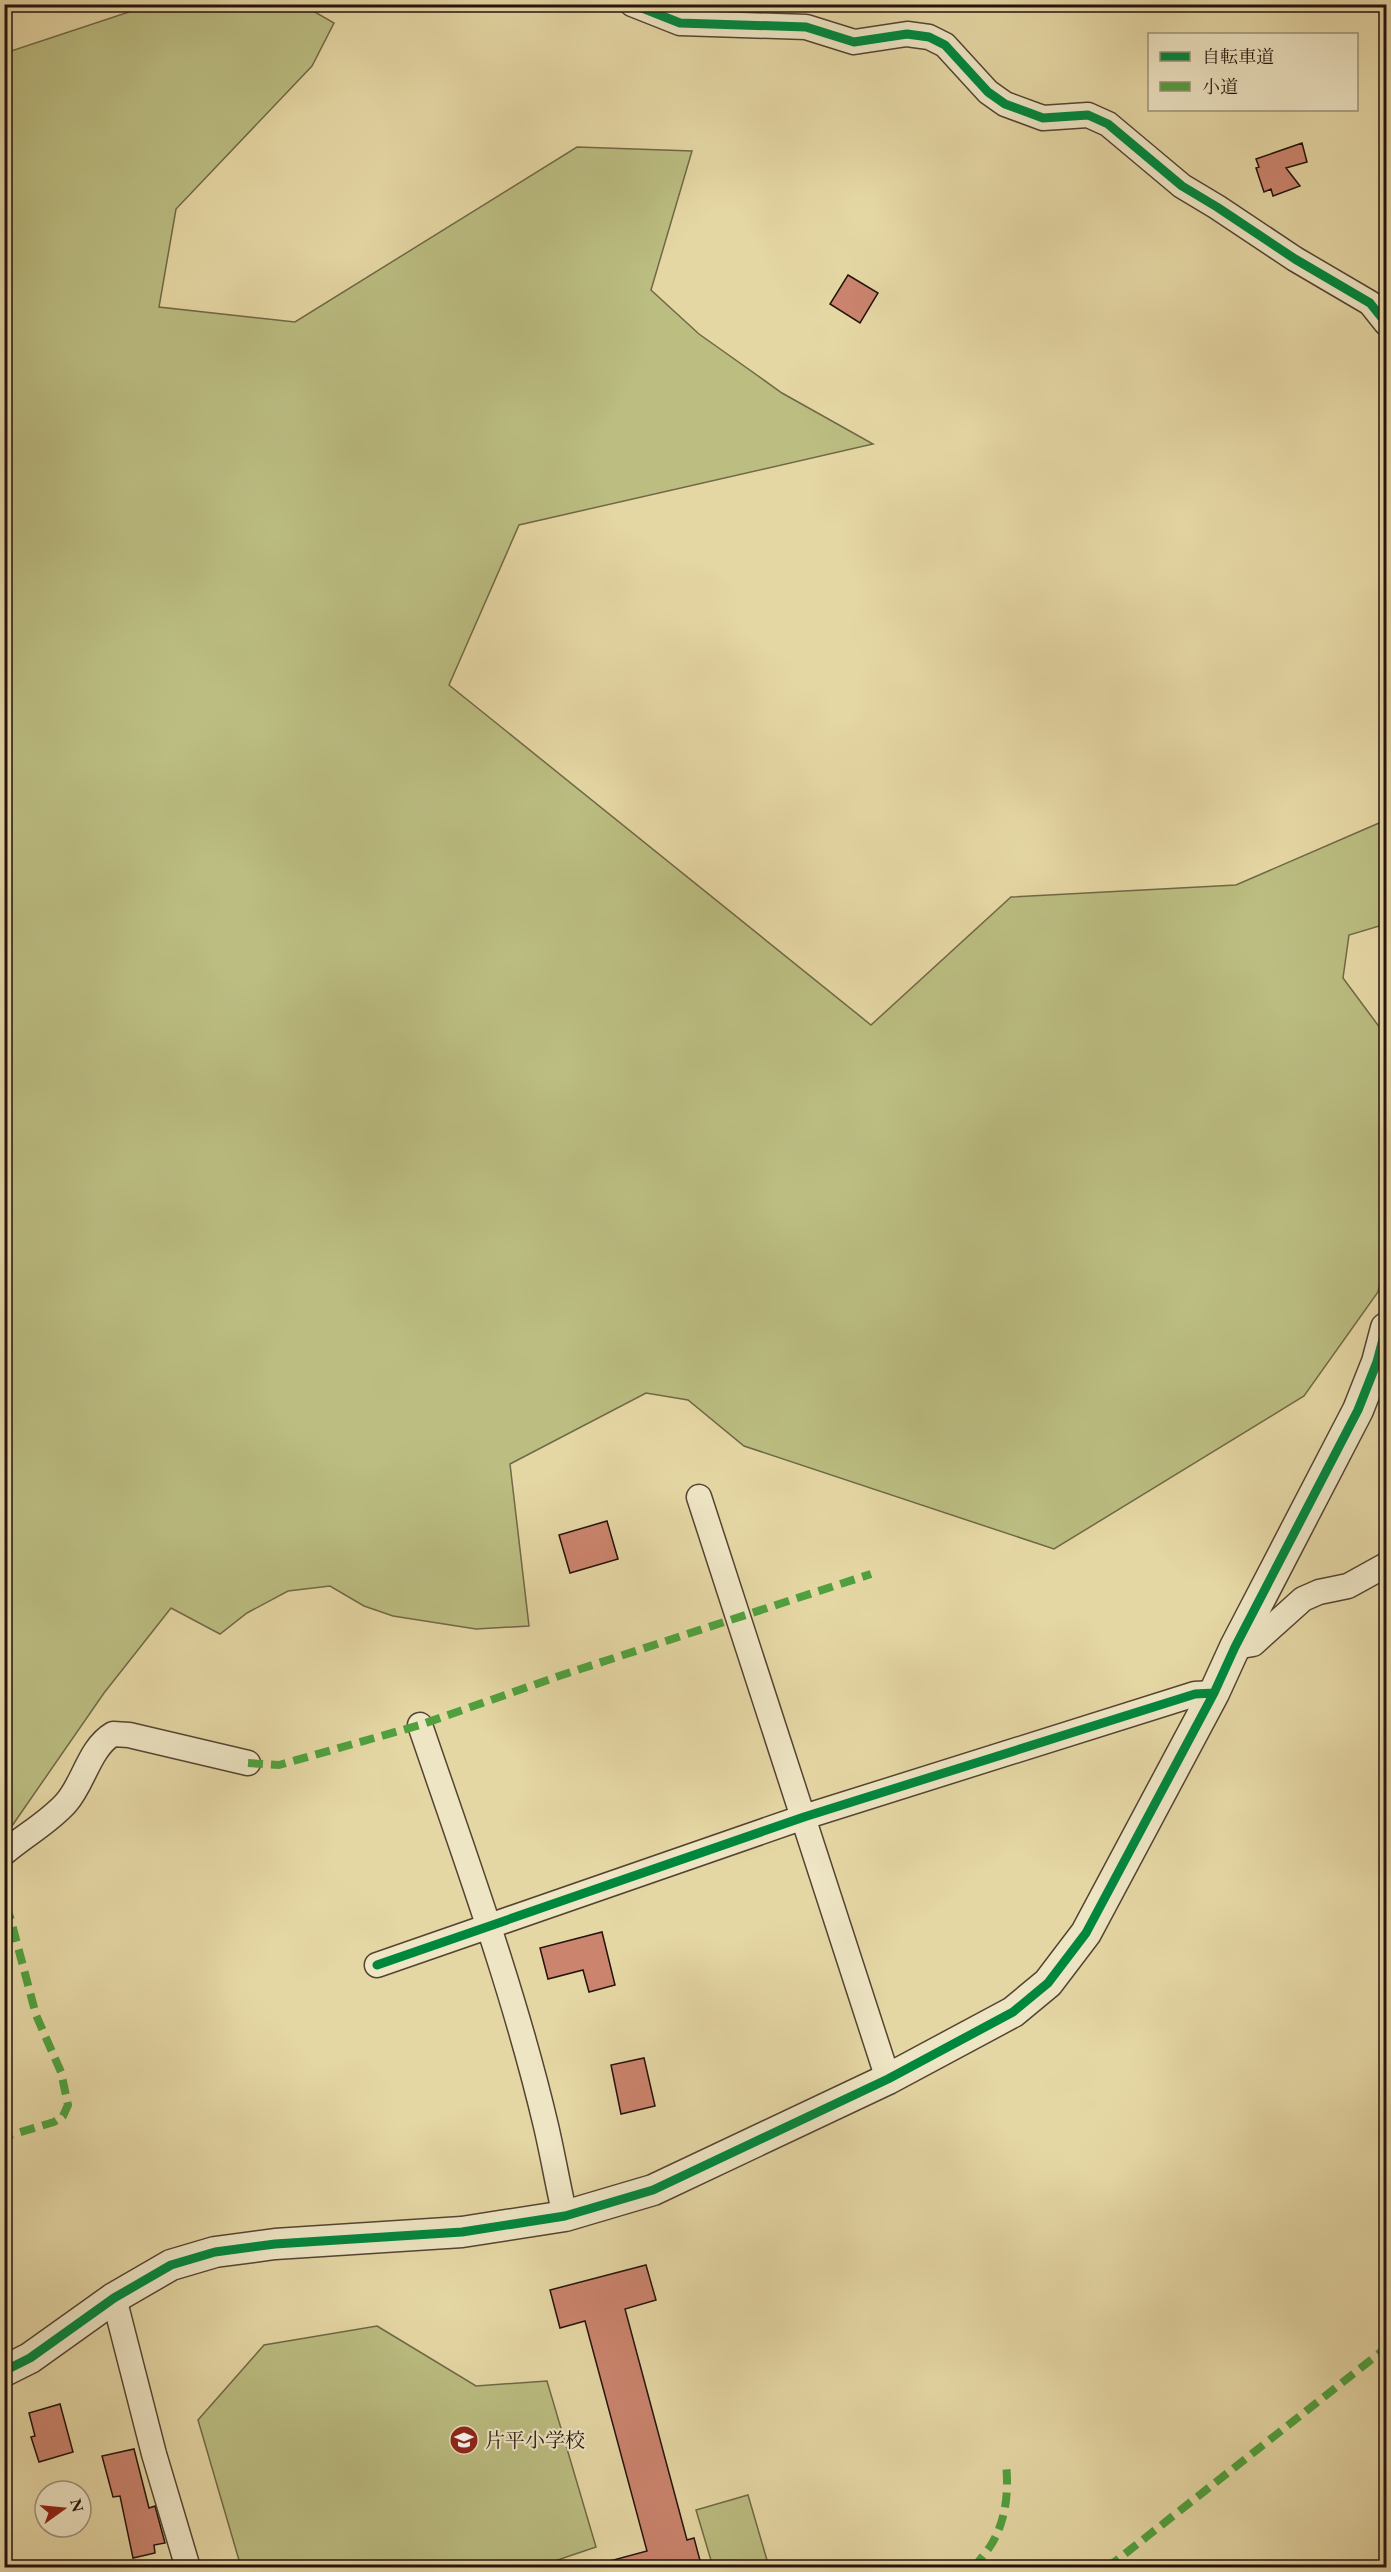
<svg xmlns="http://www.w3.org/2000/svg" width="1391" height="2572" font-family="'EB Garamond','Noto Serif JP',serif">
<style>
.green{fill:#bbbd81;stroke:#706846;stroke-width:1.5}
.building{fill:#cb846e;stroke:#24130c;stroke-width:1.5}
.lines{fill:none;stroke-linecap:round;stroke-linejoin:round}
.minor-casing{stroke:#544432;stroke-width:27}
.tertiary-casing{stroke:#544432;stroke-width:33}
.minor{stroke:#eee5c4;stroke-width:24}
.tertiary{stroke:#eee5c4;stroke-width:30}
.quiet{stroke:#50a03e;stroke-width:8;stroke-dasharray:15 8;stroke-linecap:butt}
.cycleway-casing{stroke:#eee5c4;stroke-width:13}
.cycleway{stroke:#00873e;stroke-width:9}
.labels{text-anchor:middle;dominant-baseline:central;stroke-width:4.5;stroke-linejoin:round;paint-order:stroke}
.poi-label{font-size:20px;fill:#24130c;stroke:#eee5c4;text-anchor:start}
</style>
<rect width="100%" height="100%" fill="#e5d7a4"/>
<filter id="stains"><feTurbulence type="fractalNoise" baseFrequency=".00333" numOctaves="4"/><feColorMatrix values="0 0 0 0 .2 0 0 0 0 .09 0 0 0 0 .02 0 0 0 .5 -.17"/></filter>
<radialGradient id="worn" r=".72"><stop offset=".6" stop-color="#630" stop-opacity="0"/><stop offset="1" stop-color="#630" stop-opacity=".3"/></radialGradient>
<path class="green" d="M150 5H303L334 23 312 66 176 209 159 307 295 322 577 147 692 151 651 290 699 334 782 393 873 444 519 525 449 685 871 1025 1011 897 1236 885 1386 820V924L1349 935 1343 978 1386 1036V1258L1378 1292 1304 1396 1054 1549 744 1446 688 1400 646 1393 510 1464 529 1626 476 1629 393 1616 364 1606 330 1586 288 1591 247 1613 220 1634 171 1608 104 1693 5 1836V53Z
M377 2326 476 2386 547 2381 596 2547 537 2567H241L198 2420 264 2345Z
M748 2495 769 2567H713L696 2510Z"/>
<path class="building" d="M1302 143 1307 162 1286 168 1300 186 1273 196 1271 189 1264 192 1256 168 1259 167 1256 159Z
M848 275 878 293 860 323 830 304Z
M607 1521 618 1559 570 1573 559 1535Z
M602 1932 615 1985 589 1992 583 1970 548 1979 540 1948Z
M644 2058 655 2106 621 2114 611 2065Z
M646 2265 656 2300 625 2309 687 2540 694 2538 702 2568H607L606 2562 647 2551 585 2321 560 2328 550 2290Z
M60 2404 73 2452 39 2462 31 2437 35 2436 29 2413Z
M134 2449 149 2508 155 2506 165 2543 154 2545 155 2553 133 2558 120 2496 113 2497 102 2456Z"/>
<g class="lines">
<g class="minor-casing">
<path id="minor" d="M632 4 680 23 806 27 854 42 907 34 929 37 945 45 988 92 1005 104 1043 118 1088 115 1108 124 1182 186 1217 207 1295 259 1370 303 1386 323
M699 1497 888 2079
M1235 1647 1253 1644 1303 1599 1319 1592 1348 1586 1386 1565
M420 1725C465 1857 514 1990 546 2126 553 2156 558 2186 565 2216
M4 1853C25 1835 48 1823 66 1803 84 1783 89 1748 113 1734L129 1735 248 1763
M377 1965 804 1817 1195 1694 1214 1693
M114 2298 154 2454 188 2568"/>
</g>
<g class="tertiary-casing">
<path id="tertiary" d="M4 2371 30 2358 114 2298 171 2265 215 2252 275 2244 462 2232 565 2216 653 2190 888 2079 1013 2012 1048 1983 1086 1933 1214 1693 1235 1647 1358 1410 1377 1362 1386 1328"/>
</g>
<use href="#minor" class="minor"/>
<use href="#tertiary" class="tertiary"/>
<path class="quiet" d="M248 1763 279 1765 420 1725 559 1676 871 1574
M4 1906 10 1917 36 2015 61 2072 68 2105 63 2116 54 2122 4 2137
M974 2568C979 2560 986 2553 991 2545 1006 2521 1009 2491 1006 2464
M1107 2568 1386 2348"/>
<g class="cycleway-casing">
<path id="cycleway" d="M632 4 680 23 806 27 854 42 907 34 929 37 945 45 988 92 1005 104 1043 118 1088 115 1108 124 1182 186 1217 207 1295 259 1370 303 1386 323
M377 1965 804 1817 1195 1694 1214 1693
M4 2371 30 2358 114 2298 171 2265 215 2252 275 2244 462 2232 565 2216 653 2190 888 2079 1013 2012 1048 1983 1086 1933 1214 1693 1235 1647 1358 1410 1377 1362 1386 1328"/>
</g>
<use href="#cycleway" class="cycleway"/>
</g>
<defs>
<g id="school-disc" transform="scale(1.5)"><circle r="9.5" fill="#8f2418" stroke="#eee5c4"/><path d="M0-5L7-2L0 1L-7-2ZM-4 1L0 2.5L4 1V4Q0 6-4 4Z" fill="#fff"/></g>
</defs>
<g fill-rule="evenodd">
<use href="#school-disc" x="464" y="2440"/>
</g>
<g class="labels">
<g class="poi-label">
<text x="485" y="2440">片平小学校</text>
</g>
</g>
<rect width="1391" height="2572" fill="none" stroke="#e5d7a4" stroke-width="24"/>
<rect x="6" y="6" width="1379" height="2560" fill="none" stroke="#24130c" stroke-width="3"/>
<rect x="12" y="12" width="1367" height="2548" fill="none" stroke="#24130c" stroke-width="1.5"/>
<rect x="1148" y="33" width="210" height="78" fill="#eee5c4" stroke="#9d917a" stroke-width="1.5"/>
<rect x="1160" y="52" width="30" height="9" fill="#00873e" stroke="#9d917a" stroke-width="1.5"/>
<text x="1202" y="63" font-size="18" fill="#24130c">自転車道</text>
<rect x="1160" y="82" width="30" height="9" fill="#50a03e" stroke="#9d917a" stroke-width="1.5"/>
<text x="1202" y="93" font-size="18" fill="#24130c">小道</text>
<g transform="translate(63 2509) rotate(75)"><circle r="28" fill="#eee5c4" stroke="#9d917a" stroke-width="1.5"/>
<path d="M0-4.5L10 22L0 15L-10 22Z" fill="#8f2418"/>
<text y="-9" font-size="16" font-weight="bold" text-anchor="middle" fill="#24130c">N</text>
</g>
<rect width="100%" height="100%" filter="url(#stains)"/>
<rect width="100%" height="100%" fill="url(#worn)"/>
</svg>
